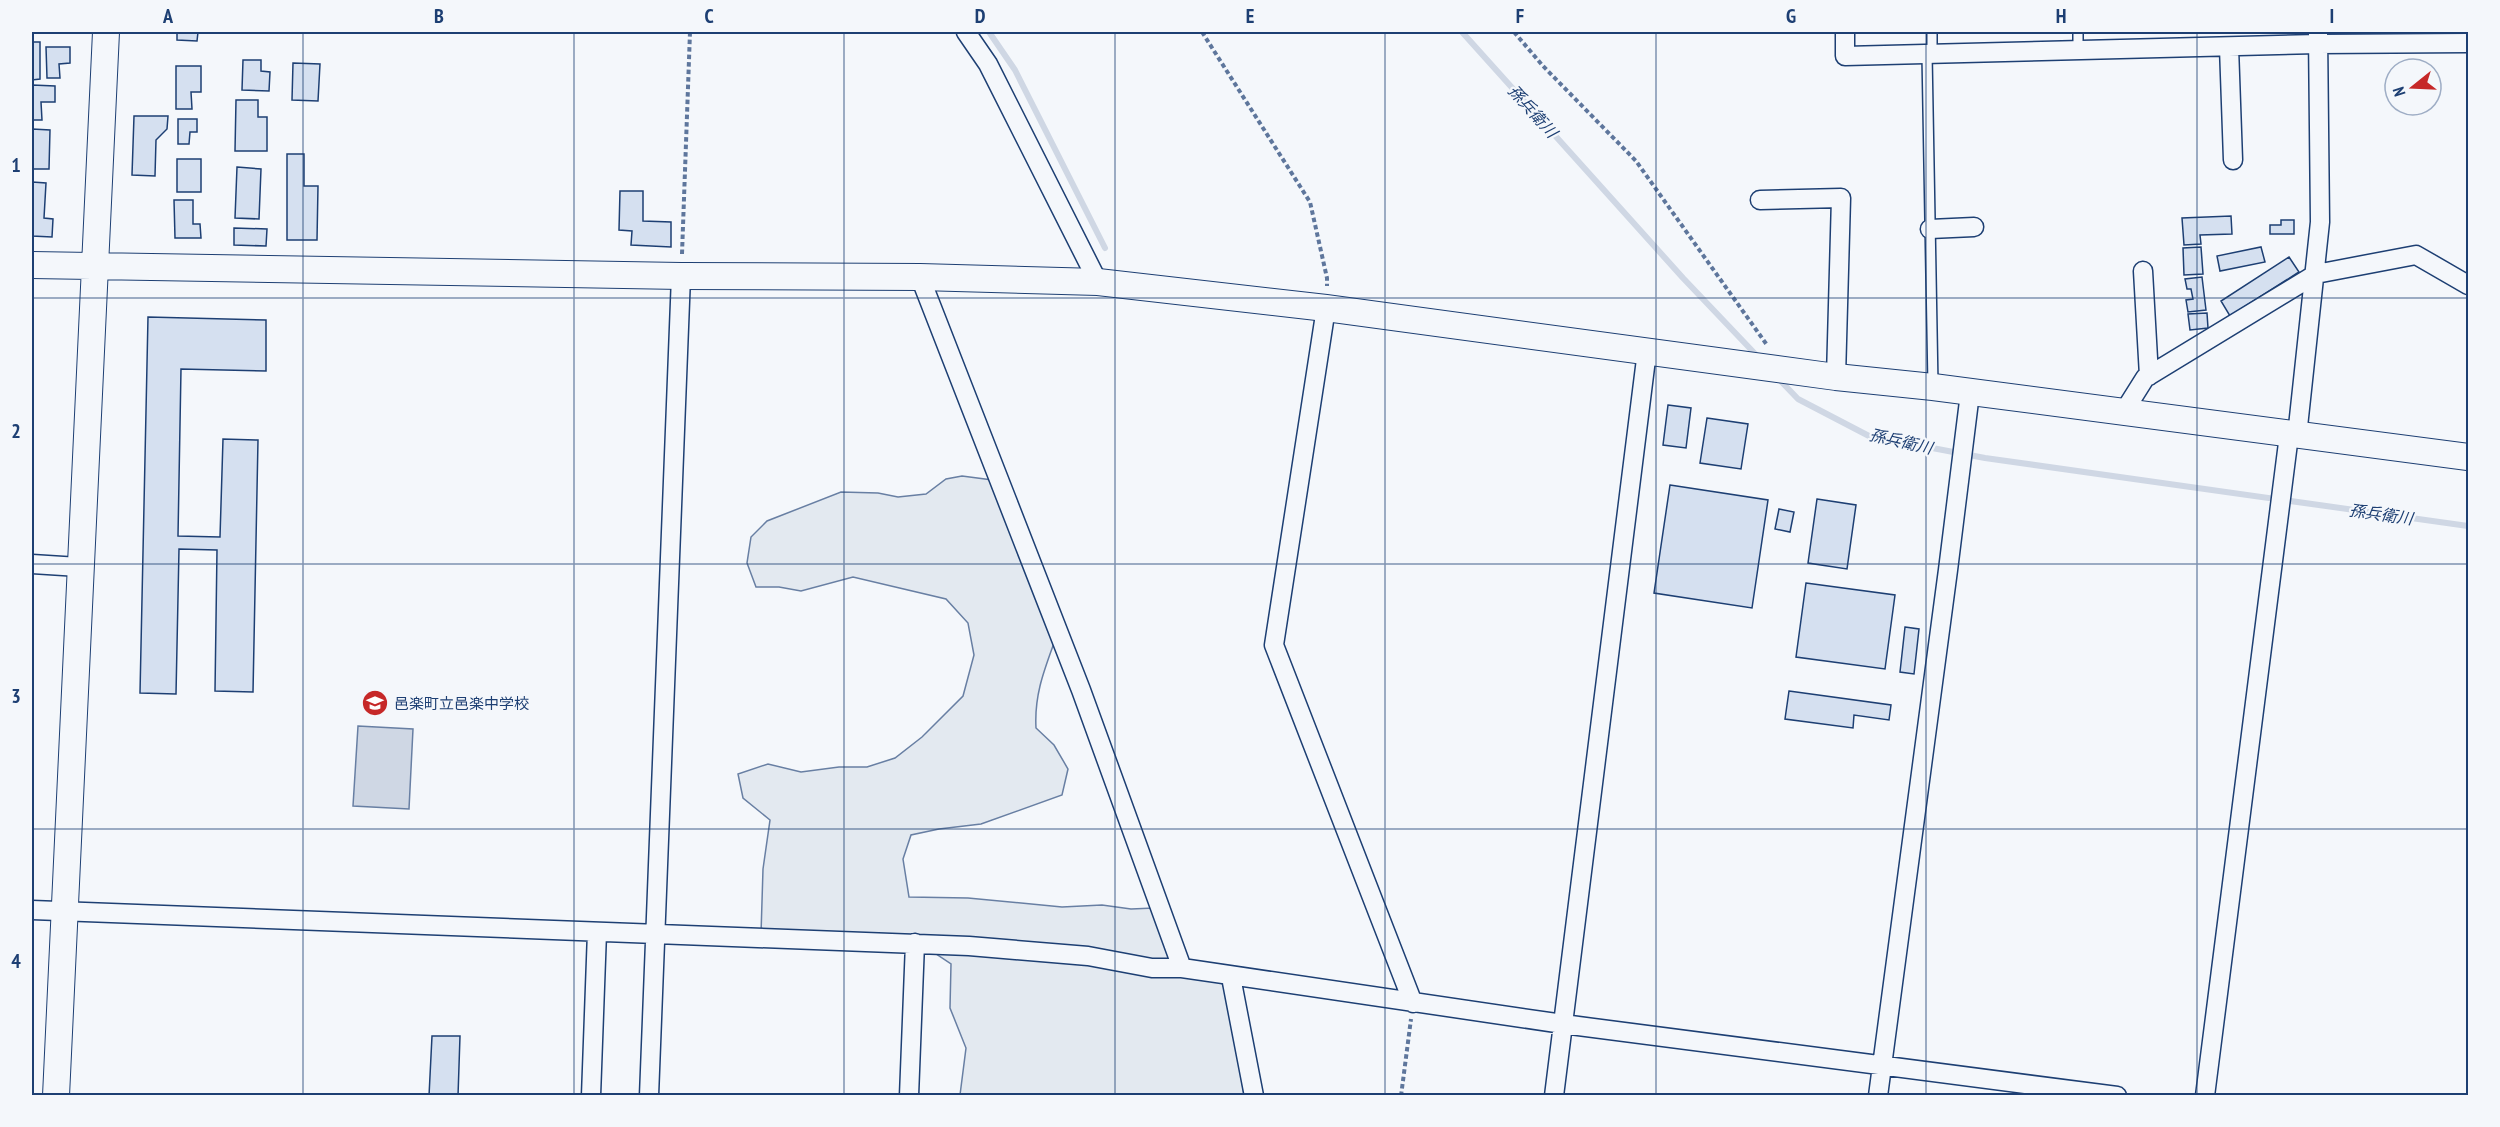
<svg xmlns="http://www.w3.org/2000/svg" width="2500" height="1127" font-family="'PT Sans Narrow','Noto Sans JP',sans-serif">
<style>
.green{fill:#e3e9f0;stroke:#687fa3;stroke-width:1.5}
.water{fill:#cfd7e4;stroke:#687fa3;stroke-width:1.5}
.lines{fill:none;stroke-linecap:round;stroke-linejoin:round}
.stream{stroke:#cfd7e4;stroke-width:6}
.building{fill:#d5e0f0;stroke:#1d3f73;stroke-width:1.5}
.lane-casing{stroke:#1d3f73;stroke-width:12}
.street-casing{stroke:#1d3f73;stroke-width:21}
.secondary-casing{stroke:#1d3f73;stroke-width:28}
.path{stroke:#5e769c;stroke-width:4;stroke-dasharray:4.5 3;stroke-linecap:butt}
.lane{stroke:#f4f7fb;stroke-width:9}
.street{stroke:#f4f7fb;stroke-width:18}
.secondary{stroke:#f4f7fb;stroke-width:26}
.grid{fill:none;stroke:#1d3f73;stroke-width:1.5;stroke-opacity:0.55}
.labels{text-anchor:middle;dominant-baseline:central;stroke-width:4.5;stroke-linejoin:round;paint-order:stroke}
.poi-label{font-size:15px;fill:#1d3f73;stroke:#f4f7fb;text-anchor:start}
.water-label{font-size:16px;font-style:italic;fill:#1d3f73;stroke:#f4f7fb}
.neatline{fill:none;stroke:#1d3f73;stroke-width:2}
.grid-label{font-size:20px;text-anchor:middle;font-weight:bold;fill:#1d3f73}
</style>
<rect width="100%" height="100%" fill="#f4f7fb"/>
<path class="green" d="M962 476 1000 481 1058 632C1046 666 1034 692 1036 728L1054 745 1068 769 1062 795 981 824 939 829 911 835 903 859 909 897 968 898 1062 907 1102 905 1131 909 1154 908 1177 975 1221 981 1229 999 1244 1095H960L966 1048 950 1008 951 964 909 936 761 934 763 869 770 820 743 798 738 774 768 764 801 772 839 767H867L895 758 922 737 963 696 974 655 968 623 946 599 853 577 801 591 779 587H756L747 563 751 537 767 521 841 492 878 493 898 497 926 494 946 479Z"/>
<path class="water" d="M358 726 413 729 409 809 353 806Z"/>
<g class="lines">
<path class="stream" d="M989 32 1015 70 1105 248
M1462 32 1683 278 1760 359
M1777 377 1798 399 1869 436 1985 458 2468 526"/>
</g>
<path class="building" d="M177 32H198L197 41 177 40Z
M32 42H40V79L32 80Z
M46 47H70V63L59 64 60 78H47Z
M243 60H261V71L270 72 269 91 242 90Z
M293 63 320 64 318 101 292 100Z
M176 66H201V92H191L192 109H176Z
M32 85 55 86V102H41L42 120H32Z
M236 100H258V117H267V151H235Z
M134 116H168L167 129 156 140 155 176 132 175Z
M178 119H197V132H190L189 144H178Z
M32 129 50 130 49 169H32Z
M287 154H304V186H318L317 240H287Z
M177 159H201V192H177Z
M237 167 261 169 259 219 235 218Z
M32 182 46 183 44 218 53 219 52 237 32 236Z
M620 191H643V221L671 222V247L631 245 632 231 619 230Z
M174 200H193V224H200L201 238H175Z
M2231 216 2232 234 2200 235 2201 244 2184 245 2182 218Z
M2281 220H2294V234H2270V225H2281Z
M234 228 267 229 266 246 234 245Z
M2201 247 2203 274 2184 275 2183 248Z
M2261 247 2265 262 2220 271 2217 256Z
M2289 257 2299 272 2230 316 2221 301Z
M2202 277 2206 310 2188 312 2186 300 2193 299 2191 289H2187L2185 279Z
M2207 313 2208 328 2190 330 2188 314Z
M148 317 266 320V371L181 369 178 536 220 537 223 439 258 440 253 692 215 691 217 550 179 549 176 694 140 693Z
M1668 405 1691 408 1686 448 1663 445Z
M1707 418 1748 424 1741 469 1700 463Z
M1670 485 1768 500 1752 608 1654 593Z
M1817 499 1856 505 1847 569 1808 563Z
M1779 509 1794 512 1790 532 1775 529Z
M1806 583 1895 595 1885 669 1796 657Z
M1905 627 1919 629 1914 674 1900 672Z
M1789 691 1891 705 1889 720 1854 715 1853 728 1785 719Z
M432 1036H460L458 1096H429Z"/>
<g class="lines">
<g class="lane-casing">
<path id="lane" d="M1932 32V54
M2078 32V51
M1927 54 1933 385"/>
</g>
<g class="street-casing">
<path id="street" d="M966 32 988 64 1098 282
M1845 32V56L2318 44 2468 43
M2229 47 2233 160
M1760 200 1841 198 1836 377
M1930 229 1974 227
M2143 271 2149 376
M920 277 1081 690 1182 968
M1326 308 1274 645 1413 1003
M2123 413 2145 378 2316 274 2416 255 2468 285
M2297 436 2320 222 2318 33
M32 564 79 567
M32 910 969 946 1088 956 1152 968H1182L1563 1024 2117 1096
M1231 977 1254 1096
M591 1096 597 932
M649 1096 681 276
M909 1096 915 943
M1554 1096 1647 351
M1878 1096 1948 570 1970 393
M2205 1096 2289 435"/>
</g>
<g class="secondary-casing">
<path id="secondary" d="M32 265 681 276 920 277 1098 282 1326 308 1836 377 1933 387 2468 457
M56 1096 106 32"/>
</g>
<path class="path" d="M1202 32 1310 202 1327 278V286
M1514 32 1543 66 1636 161 1767 345
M682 254 690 32
M1401 1096 1411 1019"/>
<use href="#lane" class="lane"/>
<use href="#street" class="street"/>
<use href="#secondary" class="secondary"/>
</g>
<path class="grid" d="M303 32V1096M574 32V1096M844 32V1096M1115 32V1096M1385 32V1096M1656 32V1096M1926 32V1096M2197 32V1096M32 298H2468M32 564H2468M32 829H2468"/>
<defs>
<g id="school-disc" transform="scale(1.35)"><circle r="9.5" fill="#c62828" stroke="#f4f7fb"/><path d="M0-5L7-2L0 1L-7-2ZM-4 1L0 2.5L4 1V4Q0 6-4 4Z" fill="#fff"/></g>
</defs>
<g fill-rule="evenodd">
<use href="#school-disc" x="375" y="703"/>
</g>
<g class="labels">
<g class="poi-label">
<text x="394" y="703">邑楽町立邑楽中学校</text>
</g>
<g class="water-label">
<text transform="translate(1533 111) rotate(48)">孫兵衛川</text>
<text transform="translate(1901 441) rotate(13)">孫兵衛川</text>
<text transform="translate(2381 514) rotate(8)">孫兵衛川</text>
</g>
</g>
<rect width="2500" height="1127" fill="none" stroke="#f4f7fb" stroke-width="66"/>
<g transform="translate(2413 87) rotate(252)"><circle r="28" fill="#f4f7fb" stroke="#9eadc5" stroke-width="1.5"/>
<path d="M0-4.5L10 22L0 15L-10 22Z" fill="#c62828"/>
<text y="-9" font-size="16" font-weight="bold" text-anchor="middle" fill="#1d3f73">N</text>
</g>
<rect x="33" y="33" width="2434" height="1061" class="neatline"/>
<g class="grid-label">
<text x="168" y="23">A</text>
<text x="439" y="23">B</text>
<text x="709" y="23">C</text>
<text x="980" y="23">D</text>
<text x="1250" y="23">E</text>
<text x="1520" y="23">F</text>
<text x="1791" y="23">G</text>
<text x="2061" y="23">H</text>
<text x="2332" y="23">I</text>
<text x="16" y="172">1</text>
<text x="16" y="438">2</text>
<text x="16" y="703">3</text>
<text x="16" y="968">4</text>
</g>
</svg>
